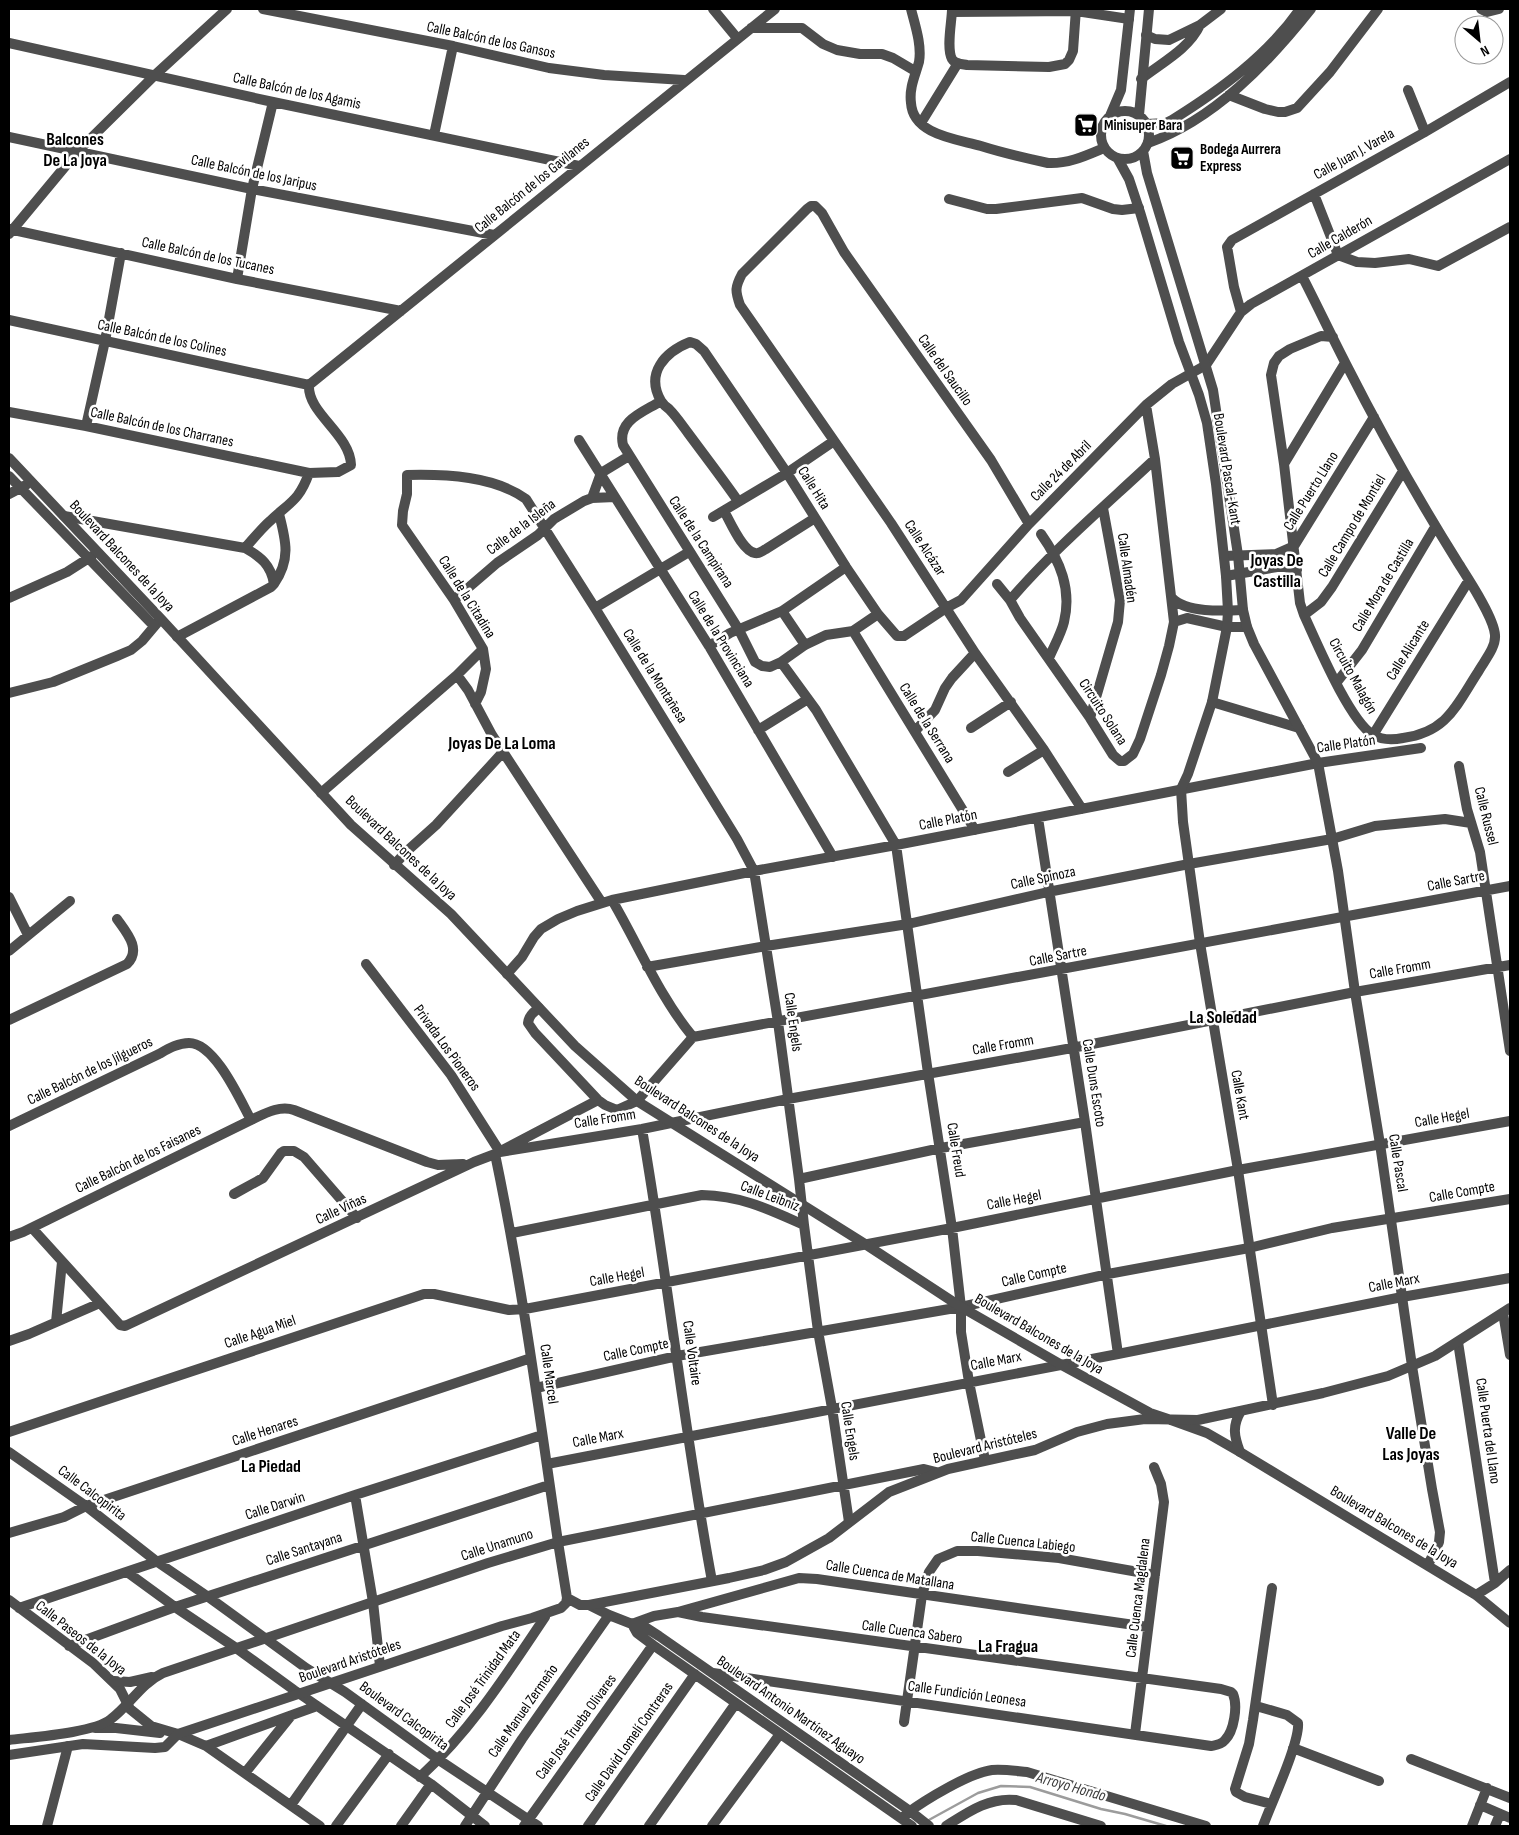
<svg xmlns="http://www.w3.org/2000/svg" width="1519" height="1835" font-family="'Sofia Sans Condensed',sans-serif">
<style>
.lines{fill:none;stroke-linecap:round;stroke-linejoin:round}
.stream{stroke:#9c9c9c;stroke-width:2.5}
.minor{stroke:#4e4e4e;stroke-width:10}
.tertiary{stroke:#4e4e4e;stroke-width:10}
.labels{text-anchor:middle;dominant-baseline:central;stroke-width:5;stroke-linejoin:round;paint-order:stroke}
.street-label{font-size:15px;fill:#000;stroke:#fff}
.poi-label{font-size:15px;font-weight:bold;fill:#000;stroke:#fff;text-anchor:start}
.water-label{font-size:16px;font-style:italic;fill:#3d3d3d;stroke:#fff}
.quarter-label{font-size:18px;font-weight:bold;fill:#000;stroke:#fff}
</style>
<rect width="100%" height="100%" fill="#fff"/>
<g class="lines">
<path class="stream" d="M927 1821 978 1793 1001 1786 1030 1787 1101 1809 1125 1814 1166 1826"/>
<path class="minor" d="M263 9 453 46 549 68 604 75 684 80
M713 9 737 38
M911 9C915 25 922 45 919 62 915 76 909 88 911 103 913 135 957 139 981 146 1003 153 1025 158 1048 163 1068 164 1085 156 1104 148
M952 9C952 21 946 48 952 59 955 64 962 64 967 65L1049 67 1065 64 1069 60 1073 51 1076 9
M1481 9 1487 12 1499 9
M952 12 1076 11 1129 19
M751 28H802L823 44 837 50 860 54H882L893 58 915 71
M1146 35 1155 39 1169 40 1200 25 1221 9
M9 43 273 102 579 166
M1141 79C1161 63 1189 49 1200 25
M1408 90 1425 132
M1229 95 1265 109 1278 112H1285L1297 108 1330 72 1378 9
M921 123 958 63
M1147 124 1166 123 1172 120C1220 90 1267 56 1300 9
M434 135 453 46
M9 137 252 189 494 235
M1148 143C1214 120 1269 62 1311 9
M1314 194 1338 255 1357 262 1375 263 1409 259 1438 266 1510 227
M949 199 987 209H996L1082 198 1113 209 1122 210 1139 208
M9 229 237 279 401 311
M9 234 78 151 155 75 227 9
M1302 276C1317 305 1331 335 1346 364 1380 431 1417 497 1457 561 1467 577 1494 617 1495 635 1496 648 1484 661 1478 672 1456 706 1447 732 1403 738 1393 740 1382 740 1373 735 1349 720 1317 643 1304 615L1300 603 1284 464 1271 375 1274 363 1279 356 1290 349 1321 336 1333 337
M237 279 252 189 273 102
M1241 312 1234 287 1228 252 1227 247 1232 240 1425 132 1510 82
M9 320 309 385
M309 385 775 9
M661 401C644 412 617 420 623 445L739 630 755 662 762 666 770 667 781 662 805 645 826 635 853 631 878 614
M9 412 86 426 309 473
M86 426 105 341 121 253
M579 440 709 646 833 857
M1284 464 1345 363
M9 476 154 626
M9 494 26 485
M592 498 601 473 629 456
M738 501C722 478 705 456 688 433 682 425 676 416 669 409 666 407 663 404 661 401 645 373 665 352 690 342L696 344 704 351 787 473 846 567 878 614 897 636H904L946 608 961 600 1029 524 1146 405 1172 384 1206 365 1241 312 1251 304 1510 159
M724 511C730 521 742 551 755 553 759 554 762 551 766 549L815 518
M64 516 245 548C261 557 271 565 274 584L271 587 177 637
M713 517 787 473 834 441
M1029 524 991 460 844 252 822 213 815 206H811L807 209 742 274C735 287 735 291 740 305L891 523 975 653 1044 750 1082 809
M1041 534C1060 561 1072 589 1064 622 1061 634 1054 646 1049 658
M245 548C253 539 261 529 270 521 290 502 299 501 309 473L338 472 351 465C350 434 307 413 309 385
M1224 556 1276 554 1294 546 1374 417
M1226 576 1277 567H1284L1297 570
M274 584C291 559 286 541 279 514
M997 584 1010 600 1020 618 1090 718 1113 755 1120 761H1124L1133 754 1140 739 1161 675 1169 646 1174 622 1155 459 1146 405
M9 598 67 572 92 556
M1172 598C1186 613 1223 611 1243 610
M454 600 497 563 538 535 554 519 584 501 592 498 615 497
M1010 600C1054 549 1106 505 1155 459
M595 608 689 552
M782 611 805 645
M1304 615 1321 602 1332 587 1403 471
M1174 622 1187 618 1227 627H1247
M853 631 975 830
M709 646 730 633 782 611 846 567
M781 662 816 710 896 845 928 1073 952 1228 961 1307V1332L969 1382 985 1460
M457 675 468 690 492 735 602 903
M1337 682 1362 650 1435 527
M9 693 53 682 117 656 131 650 142 641 158 622
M1212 702 1299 728
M475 704 481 692 486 669 483 649 454 600 402 525 403 511 407 494V475C446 474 494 476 526 499L595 608 737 839 754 871 778 1022 799 1179
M1090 718 1118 622 1120 600 1103 508
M971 728 1011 702
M758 730 808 699
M915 731 935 710 945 688 952 678 975 653
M1373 735 1469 580
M1459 766 1467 809 1480 852 1510 1051
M1008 772 1044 750
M321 793 457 675 483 649
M1038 818 1085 1122 1118 1354
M394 865 407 851 436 825 504 751
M9 897 28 935
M612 900C639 946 659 996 693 1037
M9 951 70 901
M366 964 451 1075 500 1152 642 1129 788 1099 1072 1048 1355 992 1510 965
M647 967 766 946 908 924 1048 892 1189 864 1332 839 1375 826 1445 819 1471 823
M507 974 522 957 534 937 541 929 558 919 577 911 612 900 754 871 896 845 1318 763 1421 748
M539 1008C534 1012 529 1015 528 1023L535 1033 598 1100 605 1105 617 1110 637 1101 693 1037 1510 886
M9 1020 127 964C142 949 126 932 117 919
M9 1126 159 1054C168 1049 178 1043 189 1043 215 1043 240 1100 251 1120
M642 1129C668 1279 684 1431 712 1581
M495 1154C522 1283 539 1412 558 1542L924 1469 936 1472
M234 1194 263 1178 281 1153 284 1151H294L304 1157 357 1218
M804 1225 818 1331 832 1408 849 1522
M32 1228 120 1325 125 1326 474 1162 495 1154 598 1100
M512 1233 702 1195C742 1196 768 1209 804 1225L799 1179 941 1148 1085 1122
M9 1237 23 1232 251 1120C264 1114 279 1105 294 1110L427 1162 438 1165 463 1164
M1503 1313 1510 1355
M56 1322 62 1262
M9 1341 29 1334 100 1303
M1458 1342 1495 1583
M1412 1366 1432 1489 1440 1532 1439 1542 1428 1565
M536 1388 677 1356 961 1307 1108 1274 1249 1248 1332 1228 1510 1199
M1171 1420 1207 1433 1240 1452 1476 1595 1510 1623
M9 1432 424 1294H434L509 1310 525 1309 952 1228 1238 1170 1510 1121
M9 1452 86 1506 156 1561 207 1596 306 1668 345 1692 439 1760 538 1826
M547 1464 1118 1354 1402 1297 1510 1278
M355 1495 373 1602 380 1666
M9 1533 64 1517 86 1506 531 1358
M127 1572 175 1607 236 1648 294 1690 431 1784 485 1826
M1476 1595 1495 1583 1510 1570
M9 1600 93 1663 120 1689 130 1709 151 1726 178 1734 206 1746 320 1826
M589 1605 609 1615 632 1624 645 1627 659 1636 910 1811 929 1826
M19 1608 355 1495 542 1435
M678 1612 702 1617 1221 1689 1231 1692 1233 1694C1238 1706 1234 1731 1225 1740 1221 1745 1216 1745 1211 1746L713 1673
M632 1624 654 1616 678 1612 799 1578 817 1579 1148 1627
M632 1624 637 1633 653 1645 912 1826
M69 1646 175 1607 549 1485
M1256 1706 1287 1715 1298 1723C1300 1742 1271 1804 1263 1826
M904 1722 922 1595 929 1572 938 1559 957 1551H978L1059 1558 1155 1575
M95 1728H116L160 1733
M1135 1734 1164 1502 1161 1484 1154 1467
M206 1746 317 1706
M1293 1748 1379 1781
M1411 1759 1510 1798
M245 1773 290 1717
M420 1777C472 1729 506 1675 545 1617
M1271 1804 1245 1797 1236 1792 1235 1789 1249 1744 1253 1720 1272 1588
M291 1805 362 1704
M1480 1805 1510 1818
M906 1814C925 1800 969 1773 992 1770 1004 1769 1016 1771 1027 1772L1206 1826
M47 1826 68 1746
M336 1826 389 1754
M401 1826 431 1784
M465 1826 522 1739 609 1615
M524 1826 653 1645
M588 1826 695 1674
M649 1826 736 1703
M712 1826 780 1734
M946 1826C968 1812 989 1797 1016 1800L1101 1826
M1472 1826 1487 1788
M1495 1826 1500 1814"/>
<path class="tertiary" d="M1101 135a24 24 0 1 1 48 0a24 24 0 1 1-48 0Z
M1139 115 1149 9
M1110 116 1121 90 1130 9
M1143 151 1147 173 1213 390 1238 555 1243 610 1247 627 1254 644 1318 763 1338 871 1355 992 1380 1144 1412 1366
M1118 159 1129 179 1140 212 1179 342 1199 395 1207 423 1216 484 1226 576 1228 611 1227 627 1212 702 1188 774 1181 789 1183 822 1200 943 1238 1170 1273 1405
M9 458 161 619 351 825 451 914 575 1046 637 1101 865 1244 961 1307 1060 1364 1150 1413 1171 1420
M1240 1452C1234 1436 1232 1426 1241 1411
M567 1598 580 1605H589L729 1578 764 1570 786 1562 829 1538 889 1492 948 1469 1035 1450 1077 1432 1107 1424 1145 1419 1198 1420 1323 1393 1388 1376 1435 1356 1510 1308
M114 1681 130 1682 152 1677
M9 1740C33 1737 94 1733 111 1719 130 1705 140 1684 163 1673L488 1563 558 1542 567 1598
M9 1755 83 1744 155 1748 165 1747 178 1734 502 1626 532 1618 561 1608 566 1603 567 1598"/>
</g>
<defs>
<g id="supermarket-square" transform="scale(1.25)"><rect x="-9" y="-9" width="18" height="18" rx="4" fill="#000" stroke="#fff"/><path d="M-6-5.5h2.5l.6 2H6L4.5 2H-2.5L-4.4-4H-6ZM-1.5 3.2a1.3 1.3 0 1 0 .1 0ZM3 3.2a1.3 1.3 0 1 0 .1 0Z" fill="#fff"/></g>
</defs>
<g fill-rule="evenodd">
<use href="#supermarket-square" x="1086" y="125"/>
<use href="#supermarket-square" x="1182" y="158"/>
</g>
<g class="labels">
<g class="street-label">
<text transform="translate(491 40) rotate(12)">Calle Balcón de los Gansos</text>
<text transform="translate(297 91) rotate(12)">Calle Balcón de los Agamis</text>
<text transform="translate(1354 154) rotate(-29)">Calle Juan J. Varela</text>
<text transform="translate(254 173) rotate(12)">Calle Balcón de los Jaripus</text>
<text transform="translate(532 185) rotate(-39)">Calle Balcón de los Gavilanes</text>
<text transform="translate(1340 237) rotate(-30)">Calle Calderón</text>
<text transform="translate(208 256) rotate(12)">Calle Balcón de los Tucanes</text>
<text transform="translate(162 338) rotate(12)">Calle Balcón de los Colines</text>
<text transform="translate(945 370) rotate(55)">Calle del Saucillo</text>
<text transform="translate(162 427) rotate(12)">Calle Balcón de los Charranes</text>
<text transform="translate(1227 469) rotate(81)">Boulevard Pascal-Kant</text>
<text transform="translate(1061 471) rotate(-45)">Calle 24 de Abril</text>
<text transform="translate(814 488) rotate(58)">Calle Hita</text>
<text transform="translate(1311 491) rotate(-58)">Calle Puerto Llano</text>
<text transform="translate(1352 526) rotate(-59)">Calle Campo de Montiel</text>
<text transform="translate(521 527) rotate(-37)">Calle de la Isleña</text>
<text transform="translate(701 542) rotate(57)">Calle de la Campirana</text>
<text transform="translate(925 548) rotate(57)">Calle Alcázar</text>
<text transform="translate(122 556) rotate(47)">Boulevard Balcones de la Joya</text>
<text transform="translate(1127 568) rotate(82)">Calle Almadén</text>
<text transform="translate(1383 585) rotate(-59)">Calle Mora de Castilla</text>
<text transform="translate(467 597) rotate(58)">Calle de la Citadina</text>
<text transform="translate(721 639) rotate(58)">Calle de la Provinciana</text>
<text transform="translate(1408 650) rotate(-58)">Calle Alicante</text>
<text transform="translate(655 676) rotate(58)">Calle de la Montañesa</text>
<text transform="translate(1353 676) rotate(61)">Circuito Malagón</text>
<text transform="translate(1103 712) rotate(57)">Circuito Solana</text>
<text transform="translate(927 723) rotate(58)">Calle de la Serrana</text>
<text transform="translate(1346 744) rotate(-8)">Calle Platón</text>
<text transform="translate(1486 816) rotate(76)">Calle Russel</text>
<text transform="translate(948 820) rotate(-11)">Calle Platón</text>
<text transform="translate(401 848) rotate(43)">Boulevard Balcones de la Joya</text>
<text transform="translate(1043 878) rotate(-12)">Calle Spinoza</text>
<text transform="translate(1456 881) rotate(-11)">Calle Sartre</text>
<text transform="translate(1058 956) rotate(-11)">Calle Sartre</text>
<text transform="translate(1400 969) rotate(-10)">Calle Fromm</text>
<text transform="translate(793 1022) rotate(82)">Calle Engels</text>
<text transform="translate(1003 1045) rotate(-10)">Calle Fromm</text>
<text transform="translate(447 1048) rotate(54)">Privada Los Pioneros</text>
<text transform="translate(90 1071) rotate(-26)">Calle Balcón de los Jilgueros</text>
<text transform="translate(1094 1083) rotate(81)">Calle Duns Escoto</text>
<text transform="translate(1240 1095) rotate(80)">Calle Kant</text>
<text transform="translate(1442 1118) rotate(-10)">Calle Hegel</text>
<text transform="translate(605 1119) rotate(-9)">Calle Fromm</text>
<text transform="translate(697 1119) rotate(33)">Boulevard Balcones de la Joya</text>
<text transform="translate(956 1150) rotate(81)">Calle Freud</text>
<text transform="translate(138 1159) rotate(-26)">Calle Balcón de los Faisanes</text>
<text transform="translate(1398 1163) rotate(81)">Calle Pascal</text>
<text transform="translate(1462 1192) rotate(-10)">Calle Compte</text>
<text transform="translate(770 1196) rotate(21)">Calle Leibniz</text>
<text transform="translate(1014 1200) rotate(-11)">Calle Hegel</text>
<text transform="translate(341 1209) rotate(-25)">Calle Viñas</text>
<text transform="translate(1034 1275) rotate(-13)">Calle Compte</text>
<text transform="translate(617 1277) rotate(-10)">Calle Hegel</text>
<text transform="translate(1394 1283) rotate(-11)">Calle Marx</text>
<text transform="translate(260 1332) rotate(-19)">Calle Agua Miel</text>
<text transform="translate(1039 1334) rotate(30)">Boulevard Balcones de la Joya</text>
<text transform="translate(636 1350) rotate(-12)">Calle Compte</text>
<text transform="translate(692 1353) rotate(82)">Calle Voltaire</text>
<text transform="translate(996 1361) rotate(-11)">Calle Marx</text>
<text transform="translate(549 1374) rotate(82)">Calle Marcel</text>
<text transform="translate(265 1431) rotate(-18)">Calle Henares</text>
<text transform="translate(850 1431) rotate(81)">Calle Engels</text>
<text transform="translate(1488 1431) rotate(82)">Calle Puerta del Llano</text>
<text transform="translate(598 1438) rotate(-11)">Calle Marx</text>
<text transform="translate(985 1446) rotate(-14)">Boulevard Aristóteles</text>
<text transform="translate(92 1493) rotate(37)">Calle Calcopirita</text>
<text transform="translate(275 1506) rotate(-18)">Calle Darwin</text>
<text transform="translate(1394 1527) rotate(31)">Boulevard Balcones de la Joya</text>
<text transform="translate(1023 1542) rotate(6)">Calle Cuenca Labiego</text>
<text transform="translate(497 1545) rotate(-18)">Calle Unamuno</text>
<text transform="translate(304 1549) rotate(-18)">Calle Santayana</text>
<text transform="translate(890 1575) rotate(9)">Calle Cuenca de Matallana</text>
<text transform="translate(1138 1598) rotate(-83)">Calle Cuenca Magdalena</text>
<text transform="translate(912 1632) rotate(8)">Calle Cuenca Sabero</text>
<text transform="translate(81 1638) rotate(38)">Calle Paseos de la Joya</text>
<text transform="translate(350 1661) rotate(-19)">Boulevard Aristóteles</text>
<text transform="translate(483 1679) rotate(-54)">Calle José Trinidad Mata</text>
<text transform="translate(967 1694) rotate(8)">Calle Fundición Leonesa</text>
<text transform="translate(791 1710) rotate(35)">Boulevard Antonio Martínez Aguayo</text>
<text transform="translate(523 1711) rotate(-55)">Calle Manuel Zermeño</text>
<text transform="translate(404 1716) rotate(36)">Boulevard Calcopirita</text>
<text transform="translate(576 1727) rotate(-54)">Calle José Trueba Olivares</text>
<text transform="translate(629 1742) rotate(-55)">Calle David Lomelí Contreras</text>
</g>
<g class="poi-label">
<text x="1104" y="125">Minisuper Bara</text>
<text x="1200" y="149">Bodega Aurrera<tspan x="1200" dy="17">Express</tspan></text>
</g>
<g class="water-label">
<text transform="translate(1071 1787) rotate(16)">Arroyo Hondo</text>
</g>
<g class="quarter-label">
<text x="75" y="139">Balcones<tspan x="75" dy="21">De La Joya</tspan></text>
<text x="1277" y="560">Joyas De<tspan x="1277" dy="21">Castilla</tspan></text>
<text x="502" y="743">Joyas De La Loma</text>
<text x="1223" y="1017">La Soledad</text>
<text x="1411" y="1433">Valle De<tspan x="1411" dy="21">Las Joyas</tspan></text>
<text x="271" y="1466">La Piedad</text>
<text x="1008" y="1646">La Fragua</text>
</g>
</g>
<rect width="1519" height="1835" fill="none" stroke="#000000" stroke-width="20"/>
<g transform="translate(1479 40) rotate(152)"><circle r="24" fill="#ffffff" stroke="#999999"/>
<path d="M0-4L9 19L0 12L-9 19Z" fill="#000000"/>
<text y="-8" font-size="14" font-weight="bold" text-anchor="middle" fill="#000000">N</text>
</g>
</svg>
